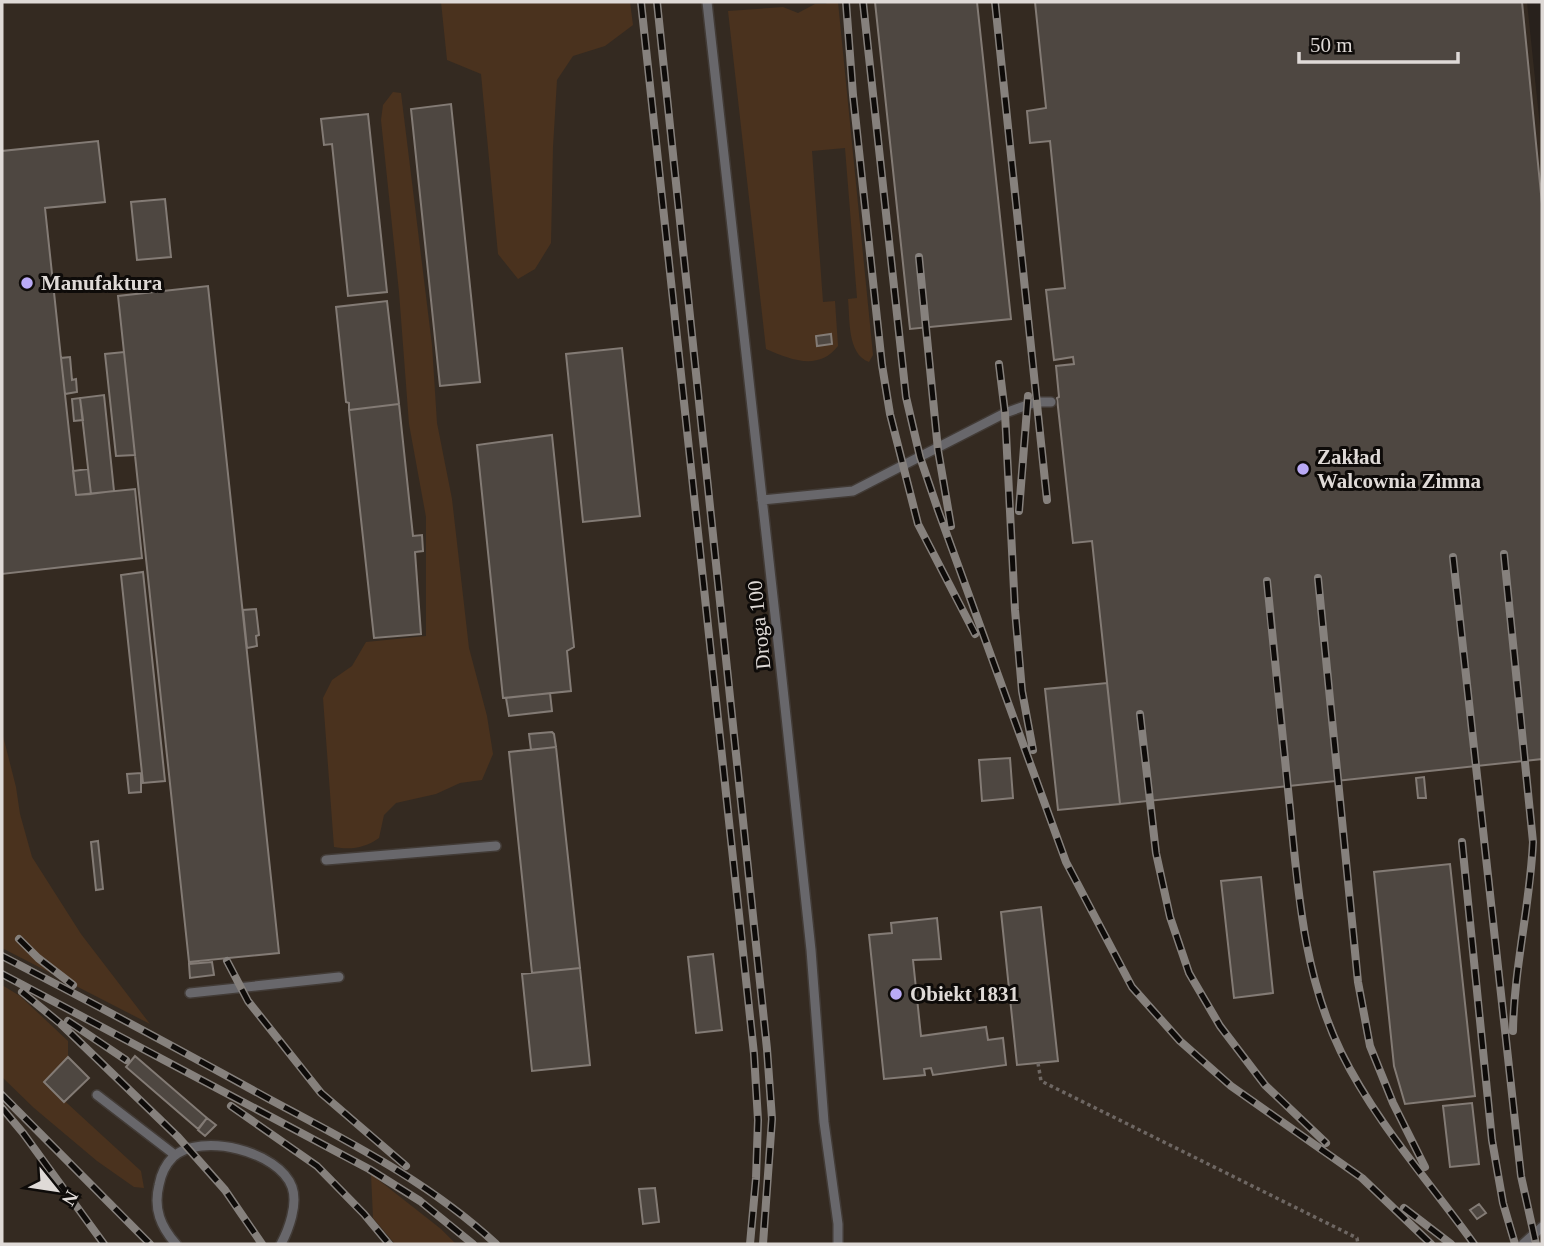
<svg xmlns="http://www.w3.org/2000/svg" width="1544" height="1246" font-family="'Times New Roman',serif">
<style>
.built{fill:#342a21}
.green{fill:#4a321e}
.building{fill:#4e4741;stroke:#837b75;stroke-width:2}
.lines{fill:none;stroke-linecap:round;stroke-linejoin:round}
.service-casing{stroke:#423b36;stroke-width:12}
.path{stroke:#6e6763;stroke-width:3.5;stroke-dasharray:3.5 3.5;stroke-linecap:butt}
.service{stroke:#68676b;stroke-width:9}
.rail-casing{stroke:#86817d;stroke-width:8}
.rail{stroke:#0e0b09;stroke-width:5;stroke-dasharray:16;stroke-linecap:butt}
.poi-dot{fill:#baaaf6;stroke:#0e0b09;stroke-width:2.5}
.labels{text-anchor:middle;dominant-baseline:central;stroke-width:6;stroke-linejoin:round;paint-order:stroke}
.poi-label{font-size:21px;font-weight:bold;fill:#dfdad7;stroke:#0e0b09;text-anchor:start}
.street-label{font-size:21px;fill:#dfdad7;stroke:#0e0b09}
</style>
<rect width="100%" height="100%" fill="#28211c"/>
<path class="built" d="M2 2H1527L1542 146V1244H2Z"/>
<path class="green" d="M441 2H630L633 25 605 46 573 56 557 80 553 147 551 243 535 269 518 279 498 254 481 74 447 60Z
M829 2H838L873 355 869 362C847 354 850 319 848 299L857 298 845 148 812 151 823 302 835 301 838 346C819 371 791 360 766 349L728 11 783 7 798 13 815 4H825Z
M393 92 401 93 432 345 437 423 452 499 469 648 487 716 493 754 482 780 460 783 436 794 396 803 384 815 379 838C365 848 351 850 334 847L323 698 332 680 352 666 366 642 426 636V517L409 424 399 292 381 120 383 105Z
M2 732 16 787 20 814 32 857 81 934 150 1024 2 948Z
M2 985 20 996 68 1041V1057L44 1082 141 1171 144 1188 134 1187 97 1161 34 1108 2 1077Z
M371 1174 441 1229 456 1244H395L373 1218Z"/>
<path class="building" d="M875 2H977L1011 319 910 329Z
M1035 2H1522L1542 204V759L1120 804 1092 541 1073 543 1057 398 1059 397 1056 366 1074 364 1073 357 1054 360 1046 290 1065 288 1050 141 1030 143 1027 111 1046 108Z
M451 104 480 382 440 386 411 109Z
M368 114 387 292 348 296 332 144 324 145 321 119Z
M98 141 105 202 45 208 61 358 76 495 135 489 142 558 2 574V151Z
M165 199 171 257 137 260 131 202Z
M208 286 279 953 189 962 118 296Z
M387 301 399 404 349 410V403L346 402 336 307Z
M831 334 832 344 817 346 816 336Z
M622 348 640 516 583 522 566 354Z
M124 352 135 455 116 456 105 354Z
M70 357 72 380 76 379 77 392 65 394 61 358Z
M104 395 114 491 91 494 80 398Z
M80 398 83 420 74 421 72 399Z
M399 404 413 536 422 535 423 551 415 552 421 634 374 638 349 410Z
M552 435 574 647 567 651 571 691 503 698 477 445Z
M88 469 91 494 76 495 73 471Z
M143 572 165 781 143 783 121 575Z
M256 609 259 635 256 636 257 646 247 648 243 610Z
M1107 683 1120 804 1058 810 1045 689Z
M550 693 552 711 509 716 506 698Z
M552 732 554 734 556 747 531 750 529 734Z
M556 747 580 968 532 973 509 752Z
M1010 758 1013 798 982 801 979 760Z
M141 773V792L129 793 127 774Z
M1424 777 1426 798H1418L1416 778Z
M98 841 103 889 96 890 91 842Z
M1450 864 1475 1096 1405 1104 1394 1066 1374 872Z
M1261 877 1273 993 1234 998 1221 881Z
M1041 907 1058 1061 1017 1065 1001 912Z
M937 918 941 959 913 960 921 1036 986 1027 988 1040 1003 1038 1006 1065 933 1075 931 1068 924 1069 925 1075 884 1079 869 935 892 933 891 923Z
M713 954 722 1030 696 1033 688 957Z
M212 962 214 975 190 978 189 964Z
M580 968 590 1065 532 1071 522 974Z
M135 1056 207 1118 198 1129 126 1067Z
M68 1057 89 1078 64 1102 44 1082Z
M1472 1103 1479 1164 1450 1167 1443 1106Z
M207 1118 216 1125 205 1136 198 1130Z
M655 1188 659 1222 643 1224 639 1189Z
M1479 1204 1486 1213 1477 1219 1470 1210Z"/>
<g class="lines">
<g class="service-casing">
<path id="service" d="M707 2 779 651 811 950 824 1122 838 1224V1244
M762 500 853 491 1005 413 1036 402H1051
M326 860 496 846
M190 993 339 977
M97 1095 175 1155
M176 1244C161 1227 153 1209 159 1185 161 1174 165 1165 173 1157 201 1132 279 1151 292 1187 298 1204 289 1229 281 1244
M1523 1244 1542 1227"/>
</g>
<path class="path" d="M1038 1063 1041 1081 1357 1238 1358 1244"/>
<use href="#service" class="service"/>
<g class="rail-casing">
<path id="rail" d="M641 2 754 1054 758 1120 756 1178 750 1244
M657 2 767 1049 772 1119 763 1244
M846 2 853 95 882 365 890 414 918 524 975 634
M863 2 906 397 920 457 938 510 1066 862 1132 987 1180 1041 1231 1086 1362 1178 1431 1244
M995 2 1047 500
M919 257 938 450 951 526
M999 364 1005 413 1015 610 1022 691 1033 750
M1019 511 1028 396
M1504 554 1533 842C1530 906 1514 967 1513 1031
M1453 557 1521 1176 1536 1244
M1318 578 1358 982 1370 1046 1393 1103 1425 1167
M1267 581C1274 657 1282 733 1290 809 1298 892 1304 976 1341 1052 1376 1123 1429 1181 1474 1244
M1140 714 1156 853 1170 917 1189 973 1220 1026 1265 1085 1326 1143
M1462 842 1492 1140 1503 1203 1515 1244
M19 939 38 958 73 985
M2 956C91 1002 180 1050 269 1099 349 1142 429 1182 496 1244
M227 961 248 1001 321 1093 406 1166
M2 974 369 1169 420 1201 473 1244
M22 992 61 1024 178 1137 225 1190 262 1244
M68 1021 126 1060
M2 1095 150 1244
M231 1106 317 1166 364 1214 389 1244
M2 1108 23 1133 104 1244
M1404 1208 1451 1244"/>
</g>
<use href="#rail" class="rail"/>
</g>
<g class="poi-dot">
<circle cx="27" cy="283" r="7"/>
<circle cx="1303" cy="469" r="7"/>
<circle cx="896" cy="994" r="7"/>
</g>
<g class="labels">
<g class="poi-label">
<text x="41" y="283">Manufaktura</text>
<text x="1317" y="457">Zakład<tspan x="1317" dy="24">Walcownia Zimna</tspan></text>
<text x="910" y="994">Obiekt 1831</text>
</g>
<g class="street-label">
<text transform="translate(759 625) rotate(-96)">Droga 100</text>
</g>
</g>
<rect width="1544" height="1246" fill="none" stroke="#dfdad7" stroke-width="7"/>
<g transform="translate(56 1190) rotate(120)" stroke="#0e0b09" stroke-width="5" paint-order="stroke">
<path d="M0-5L12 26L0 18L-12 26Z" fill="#dfdad7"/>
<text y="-10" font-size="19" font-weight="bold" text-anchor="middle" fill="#dfdad7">N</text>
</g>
<path d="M1299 52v10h159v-10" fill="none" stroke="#dfdad7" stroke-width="3.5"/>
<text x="1310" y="52" font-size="21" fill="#dfdad7" stroke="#0e0b09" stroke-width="5" paint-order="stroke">50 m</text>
</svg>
